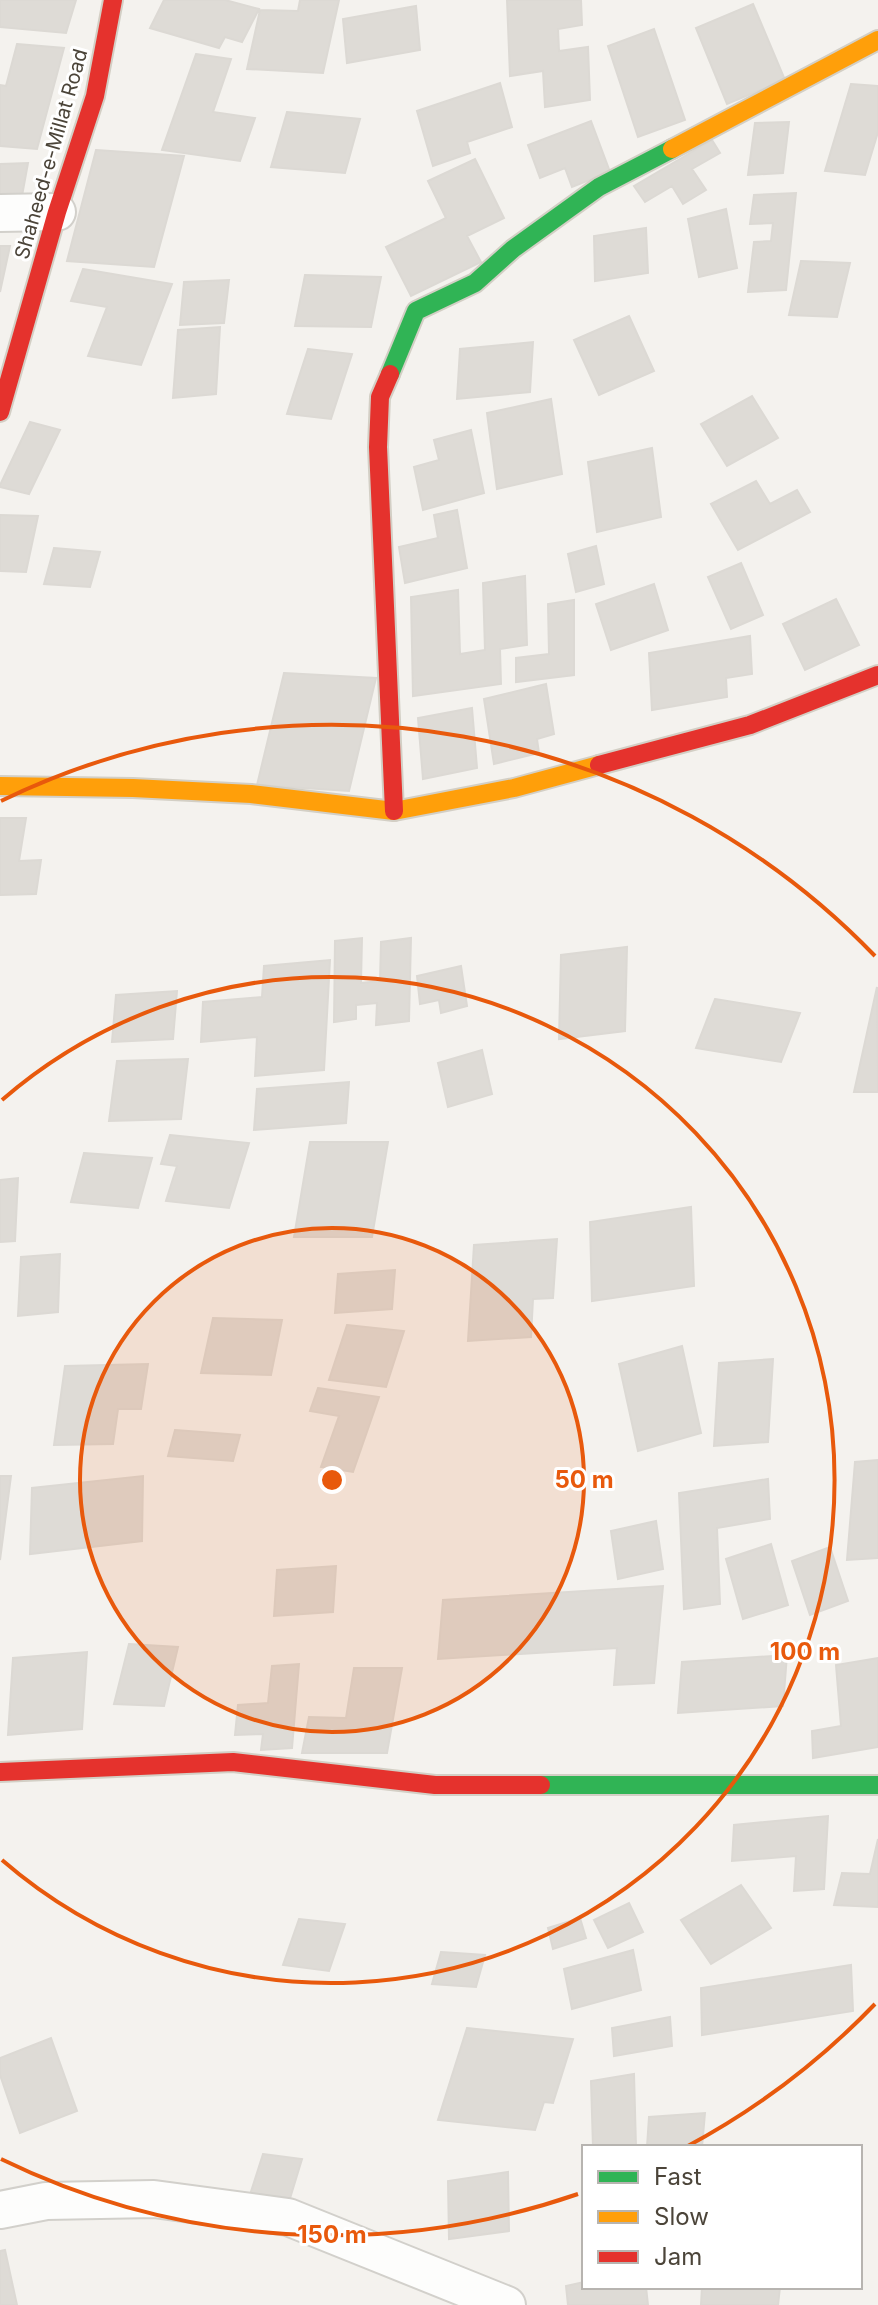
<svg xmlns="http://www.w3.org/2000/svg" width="878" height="2305" font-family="Inter,sans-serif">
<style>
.building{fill:#dedbd6;stroke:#dcd9d4;stroke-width:2}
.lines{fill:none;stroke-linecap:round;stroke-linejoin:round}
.street-casing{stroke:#d2d0cb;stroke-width:40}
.fast-casing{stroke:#d3cfc5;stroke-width:22}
.slow-casing{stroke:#d3cfc5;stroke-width:22}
.jam-casing{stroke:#d3cfc5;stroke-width:22}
.street{stroke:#fdfdfc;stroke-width:36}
.fast{stroke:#30b455;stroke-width:18}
.slow{stroke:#ff9f0a;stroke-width:18}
.jam{stroke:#e5322d;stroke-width:18}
.ring{fill:none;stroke:#e8590c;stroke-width:4}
.labels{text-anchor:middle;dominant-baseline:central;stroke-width:6;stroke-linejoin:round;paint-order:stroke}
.street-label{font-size:20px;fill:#4b4439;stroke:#fff}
.centre{fill:#e8590c;stroke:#fff;stroke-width:4}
.ring-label{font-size:24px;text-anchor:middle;font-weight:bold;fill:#e8590c;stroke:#fff;stroke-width:6;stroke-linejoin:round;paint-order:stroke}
</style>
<rect width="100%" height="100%" fill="#f4f2ee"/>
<path class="building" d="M0 0H76L66 33 0 27Z
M164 0H225L259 9 242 42 225 37 219 48 150 28Z
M300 0H339L323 73 247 69 260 10 298 11Z
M507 0H581L582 25 558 29 559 51 588 47 590 100 545 107 543 71 510 76Z
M753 4 785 80 727 104 696 28Z
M416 6 420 50 347 63 343 19Z
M654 29 685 120 638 137 608 46Z
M17 44 64 48 37 149 0 146V85L6 86Z
M196 54 231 59 213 112 255 118 240 161 162 150Z
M500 83 512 127 467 142 470 153 433 166 417 111Z
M851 84 878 86V132L865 175 825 171Z
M287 112 360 119 345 173 271 167Z
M591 121 610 172 572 187 565 168 540 178 528 145Z
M789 122 783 173 748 175 755 123Z
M712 140 720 153 692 169 706 190 683 204 672 186 645 202 634 186Z
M96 150 184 156 154 267 67 261Z
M475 159 504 218 467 236 481 262 411 296 386 247 446 218 428 181Z
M28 163 22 196H0V164Z
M796 193 786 290 748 292 754 242 771 241 773 223 750 224 754 195Z
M726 209 737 268 699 277 688 219Z
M646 228 648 273 595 281 594 236Z
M0 246H10L0 292Z
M801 261 850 263 837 317 789 315Z
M83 269 172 284 141 365 88 356 107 307 71 301Z
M305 275 381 277 371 327 295 326Z
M229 280 224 323 180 325 184 282Z
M629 316 654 371 599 395 574 340Z
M220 327 216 394 173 398 178 330Z
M533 342 530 392 457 399 460 349Z
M308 349 352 354 331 419 287 414Z
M752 396 778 438 727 466 701 424Z
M551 399 562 474 497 489 487 413Z
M30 422 60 430 29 494 0 487V485Z
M471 430 484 493 423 510 414 467 439 460 434 440Z
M652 448 661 517 597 532 588 462Z
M756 481 770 504 797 490 810 512 738 550 711 504Z
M457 510 467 568 405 583 399 547 438 538 434 515Z
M0 515 38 516 26 572 0 571Z
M596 546 604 584 576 592 568 554Z
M54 548 100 552 90 587 44 584Z
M741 563 763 615 731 629 708 577Z
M525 576 527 645 500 649 501 684 413 696 411 597 458 590 460 654 485 650 483 583Z
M654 584 668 630 611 650 596 604Z
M836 599 859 645 805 670 783 624Z
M574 600V675L516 682V658L549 654 548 604Z
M750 636 752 674 726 678 727 697 652 710 649 653Z
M284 673 376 678 349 791 257 785Z
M546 684 554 734 537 739 539 753 494 764 484 699Z
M472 708 477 768 423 779 418 718Z
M0 818H26L19 861 41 860 36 894 0 895Z
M362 938 361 983 380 981 381 942 411 938 409 1021 376 1025 377 1003 356 1005V1019L334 1022 335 941Z
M627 947 625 1031 559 1039 561 955Z
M330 960 324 1070 255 1076 257 1037 201 1042 203 1002 262 997 264 966Z
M461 966 467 1006 441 1013 439 1000 420 1004 417 976Z
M877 987 878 1092H854Z
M177 991 173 1039 112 1042 116 995Z
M715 999 800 1013 781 1062 696 1048Z
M482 1050 492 1094 448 1107 438 1063Z
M188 1059 181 1119 109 1121 117 1061Z
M349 1082 346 1123 254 1130 257 1089Z
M170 1135 249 1143 229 1208 166 1201 177 1166 161 1164Z
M310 1142H388L372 1237H294Z
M84 1153 152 1158 138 1208 71 1202Z
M18 1178 15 1241 0 1242V1180Z
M691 1207 694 1286 592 1301 590 1222Z
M557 1239 553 1298 533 1299 531 1337 468 1341 474 1245Z
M60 1254 58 1312 18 1316 21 1257Z
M395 1270 392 1309 335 1313 338 1274Z
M213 1318 282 1320 271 1375 201 1373Z
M347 1325 404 1331 386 1387 329 1380Z
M682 1346 701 1433 638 1451 619 1364Z
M773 1359 768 1442 714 1446 719 1363Z
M148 1364 141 1409H118L113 1444 54 1445 65 1366Z
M318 1388 379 1397 353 1472 321 1467 339 1416 310 1411Z
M175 1430 240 1435 233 1461 168 1456Z
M878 1460V1558L847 1560 855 1462Z
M0 1476H11L0 1560Z
M143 1476 142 1541 30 1554 32 1488Z
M768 1479 770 1519 717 1528 720 1604 684 1609 679 1493Z
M656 1521 663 1569 618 1579 611 1531Z
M771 1544 788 1605 743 1619 726 1559Z
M830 1547 848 1601 810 1615 792 1561Z
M336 1566 333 1612 274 1616 277 1570Z
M663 1586 654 1683 614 1685 617 1648 438 1659 443 1600Z
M129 1644 178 1647 164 1706 114 1704Z
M87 1652 82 1729 8 1735 13 1658Z
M787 1655 783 1706 678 1713 682 1662Z
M878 1658V1747L813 1758 812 1731 841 1726 836 1665Z
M299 1664 292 1748 261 1750 263 1734 235 1735 238 1705 268 1703 272 1666Z
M354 1668H402L387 1753H302L309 1717 346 1718Z
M828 1816 824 1889 794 1891 796 1856 732 1861 734 1825Z
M878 1839V1907L834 1905 842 1873 870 1874Z
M741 1885 771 1928 711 1964 681 1920Z
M629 1903 643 1932 608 1948 594 1920Z
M580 1918 586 1938 553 1949 548 1928Z
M299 1919 345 1924 329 1971 283 1965Z
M633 1950 641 1990 572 2009 564 1969Z
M441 1952 485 1955 476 1987 432 1984Z
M851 1965 853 2011 702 2035 701 1988Z
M670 2017 672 2046 614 2056 612 2028Z
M467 2028 573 2039 553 2103 544 2102 535 2130 438 2120Z
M51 2038 77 2111 20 2133 0 2075V2058Z
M634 2074 636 2147H593L591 2081Z
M705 2113 702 2147H647L649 2117Z
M263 2154 302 2159 288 2205 248 2201Z
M508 2172 509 2231 449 2239 448 2181Z
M5 2250 17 2305H0V2251Z
M584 2282V2287H646L648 2305H568L566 2286Z
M702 2287H780L778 2305H701Z"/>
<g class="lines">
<g class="street-casing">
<path id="street" d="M0 213 57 212
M0 2210 46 2201 154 2199 288 2217 507 2305"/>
</g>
<g class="fast-casing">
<path id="fast" d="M390 374 416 311 475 283 513 249 599 187 672 149
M541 1785H878"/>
</g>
<g class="slow-casing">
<path id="slow" d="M672 149 878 40
M0 786 133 788 251 794 394 811 514 788 599 765"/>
</g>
<g class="jam-casing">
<path id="jam" d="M390 374 380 397 378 447 394 811
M0 412 57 212 95 96 113 0
M599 765 750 725 878 675
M0 1772 233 1762 435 1785H541"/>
</g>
<use href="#street" class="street"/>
<use href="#fast" class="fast"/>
<use href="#slow" class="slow"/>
<use href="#jam" class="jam"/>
</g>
<circle cx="332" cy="1480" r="252" fill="#e8590c" fill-opacity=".12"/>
<g class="ring">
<circle cx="332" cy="1480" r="252"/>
<path d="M2 1100A503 503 0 1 1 2 1860"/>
<path d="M875 2004A755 755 0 0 1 686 2147M578 2194A755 755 0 0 1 1 2159M1 801A755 755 0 0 1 875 956"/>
</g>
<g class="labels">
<g class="street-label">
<text transform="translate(51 154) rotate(-74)">Shaheed-e-Millat Road</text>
</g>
</g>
<circle cx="332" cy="1480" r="12" class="centre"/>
<g class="ring-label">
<text x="584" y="1488">50 m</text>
<text x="805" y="1660">100 m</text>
<text x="332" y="2243">150 m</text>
</g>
<rect x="582" y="2145" width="280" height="144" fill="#ffffff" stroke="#b7b4b0" stroke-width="2"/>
<rect x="598" y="2171" width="40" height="12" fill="#30b455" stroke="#b7b4b0" stroke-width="2"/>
<text x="654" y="2185" font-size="24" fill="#4b4439">Fast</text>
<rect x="598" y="2211" width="40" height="12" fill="#ff9f0a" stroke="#b7b4b0" stroke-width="2"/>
<text x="654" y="2225" font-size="24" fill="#4b4439">Slow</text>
<rect x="598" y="2251" width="40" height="12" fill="#e5322d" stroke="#b7b4b0" stroke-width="2"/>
<text x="654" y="2265" font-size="24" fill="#4b4439">Jam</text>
</svg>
